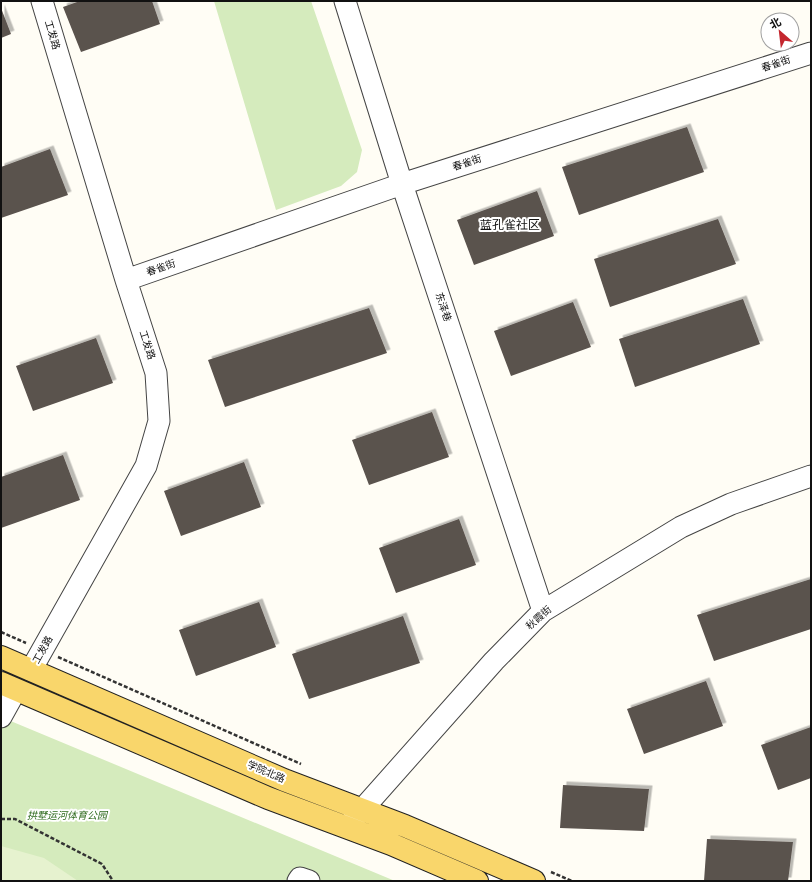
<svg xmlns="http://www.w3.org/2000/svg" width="812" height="882" font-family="Bitter,'Noto Sans SC',serif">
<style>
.green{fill:#d5ebbd}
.pitch{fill:#e6f2cf}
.building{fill:#5a524d;filter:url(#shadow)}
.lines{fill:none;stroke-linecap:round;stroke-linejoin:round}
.minor-casing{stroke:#444;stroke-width:23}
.major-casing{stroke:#222;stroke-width:24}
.path{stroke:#333;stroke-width:2.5;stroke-dasharray:4 2;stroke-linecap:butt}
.minor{stroke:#fff;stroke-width:21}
.major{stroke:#f9d66b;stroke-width:22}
.labels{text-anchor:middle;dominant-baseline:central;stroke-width:4;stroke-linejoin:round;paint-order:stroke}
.street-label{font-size:10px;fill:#111;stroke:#fff}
.park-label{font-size:10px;font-style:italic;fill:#2f6b1f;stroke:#fff}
.quarter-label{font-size:12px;fill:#111;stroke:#fff}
</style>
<defs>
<filter id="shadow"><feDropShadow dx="3.5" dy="-3.5" stdDeviation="0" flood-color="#0004"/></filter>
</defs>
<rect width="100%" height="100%" fill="#fffdf5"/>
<path class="green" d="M214 1H311L362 150 357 172 341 186 276 210Z
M1 717 395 881H1Z"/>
<path class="pitch" d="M1 846 44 858 78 881H1Z"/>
<path class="building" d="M80 1H152L160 24 81 52 63 7Z
M1 8 11 34 1 38Z
M687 127 704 172 579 215 562 167Z
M50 149 68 195 1 218V167Z
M537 191 554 236 474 265 457 220Z
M718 219 736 264 610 307 594 259Z
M743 299 760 344 635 387 619 339Z
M573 302 591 347 511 376 494 331Z
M369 308 387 353 225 407 208 360Z
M96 338 113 383 33 411 16 366Z
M432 412 449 457 369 485 352 440Z
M63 455 80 500 1 528V477Z
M244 462 261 507 181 536 164 491Z
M459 519 476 565 396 593 379 548Z
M811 579V629L714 661 697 615Z
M259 602 276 647 196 676 179 630Z
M403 616 420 663 309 699 292 654Z
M706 681 723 726 644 754 627 709Z
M811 727V778L778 790 761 745Z
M563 785 649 789 644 831 560 828Z
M707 839 793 842 788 881H704Z"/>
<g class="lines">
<g class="minor-casing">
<path id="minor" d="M345 1 402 184 543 611
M126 280 402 184 811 53
M31 670 146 466 159 421 156 373 126 280 42 1
M1 717 16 690
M352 821 494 661 543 611 681 527 731 504 811 476
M298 881 300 878 309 881"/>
</g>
<g class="major-casing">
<path id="major" d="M1 657 284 780 405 826 534 881
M1 683 268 798 391 844 477 881"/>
</g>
<path class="path" d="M1 632 26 643
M58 657 301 764
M1 819H15L102 864 113 881
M551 872 572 881"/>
<use href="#minor" class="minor"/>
<use href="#major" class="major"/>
</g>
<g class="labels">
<g class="street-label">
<text transform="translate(52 35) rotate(73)">工发路</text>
<text transform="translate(776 64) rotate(-18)">春雀街</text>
<text transform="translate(467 163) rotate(-18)">春雀街</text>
<text transform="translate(161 268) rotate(-19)">春雀街</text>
<text transform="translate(443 307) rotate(72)">东泽巷</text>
<text transform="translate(147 345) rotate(72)">工发路</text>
<text transform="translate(539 618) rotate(-42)">秋霞街</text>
<text transform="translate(43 650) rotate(-61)">工发路</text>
<text transform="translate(266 772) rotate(23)">学院北路</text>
</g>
<g class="park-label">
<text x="67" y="816">拱墅运河体育公园</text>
</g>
<g class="quarter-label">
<text x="510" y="225">蓝孔雀社区</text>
</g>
</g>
<rect width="812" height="882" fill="none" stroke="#111111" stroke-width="4"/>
<g transform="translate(780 32) rotate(332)"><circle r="19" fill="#ffffff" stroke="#a0a0a0"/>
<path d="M0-3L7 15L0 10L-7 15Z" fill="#c4262e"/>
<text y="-6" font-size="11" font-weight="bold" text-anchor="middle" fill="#111111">北</text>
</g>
</svg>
